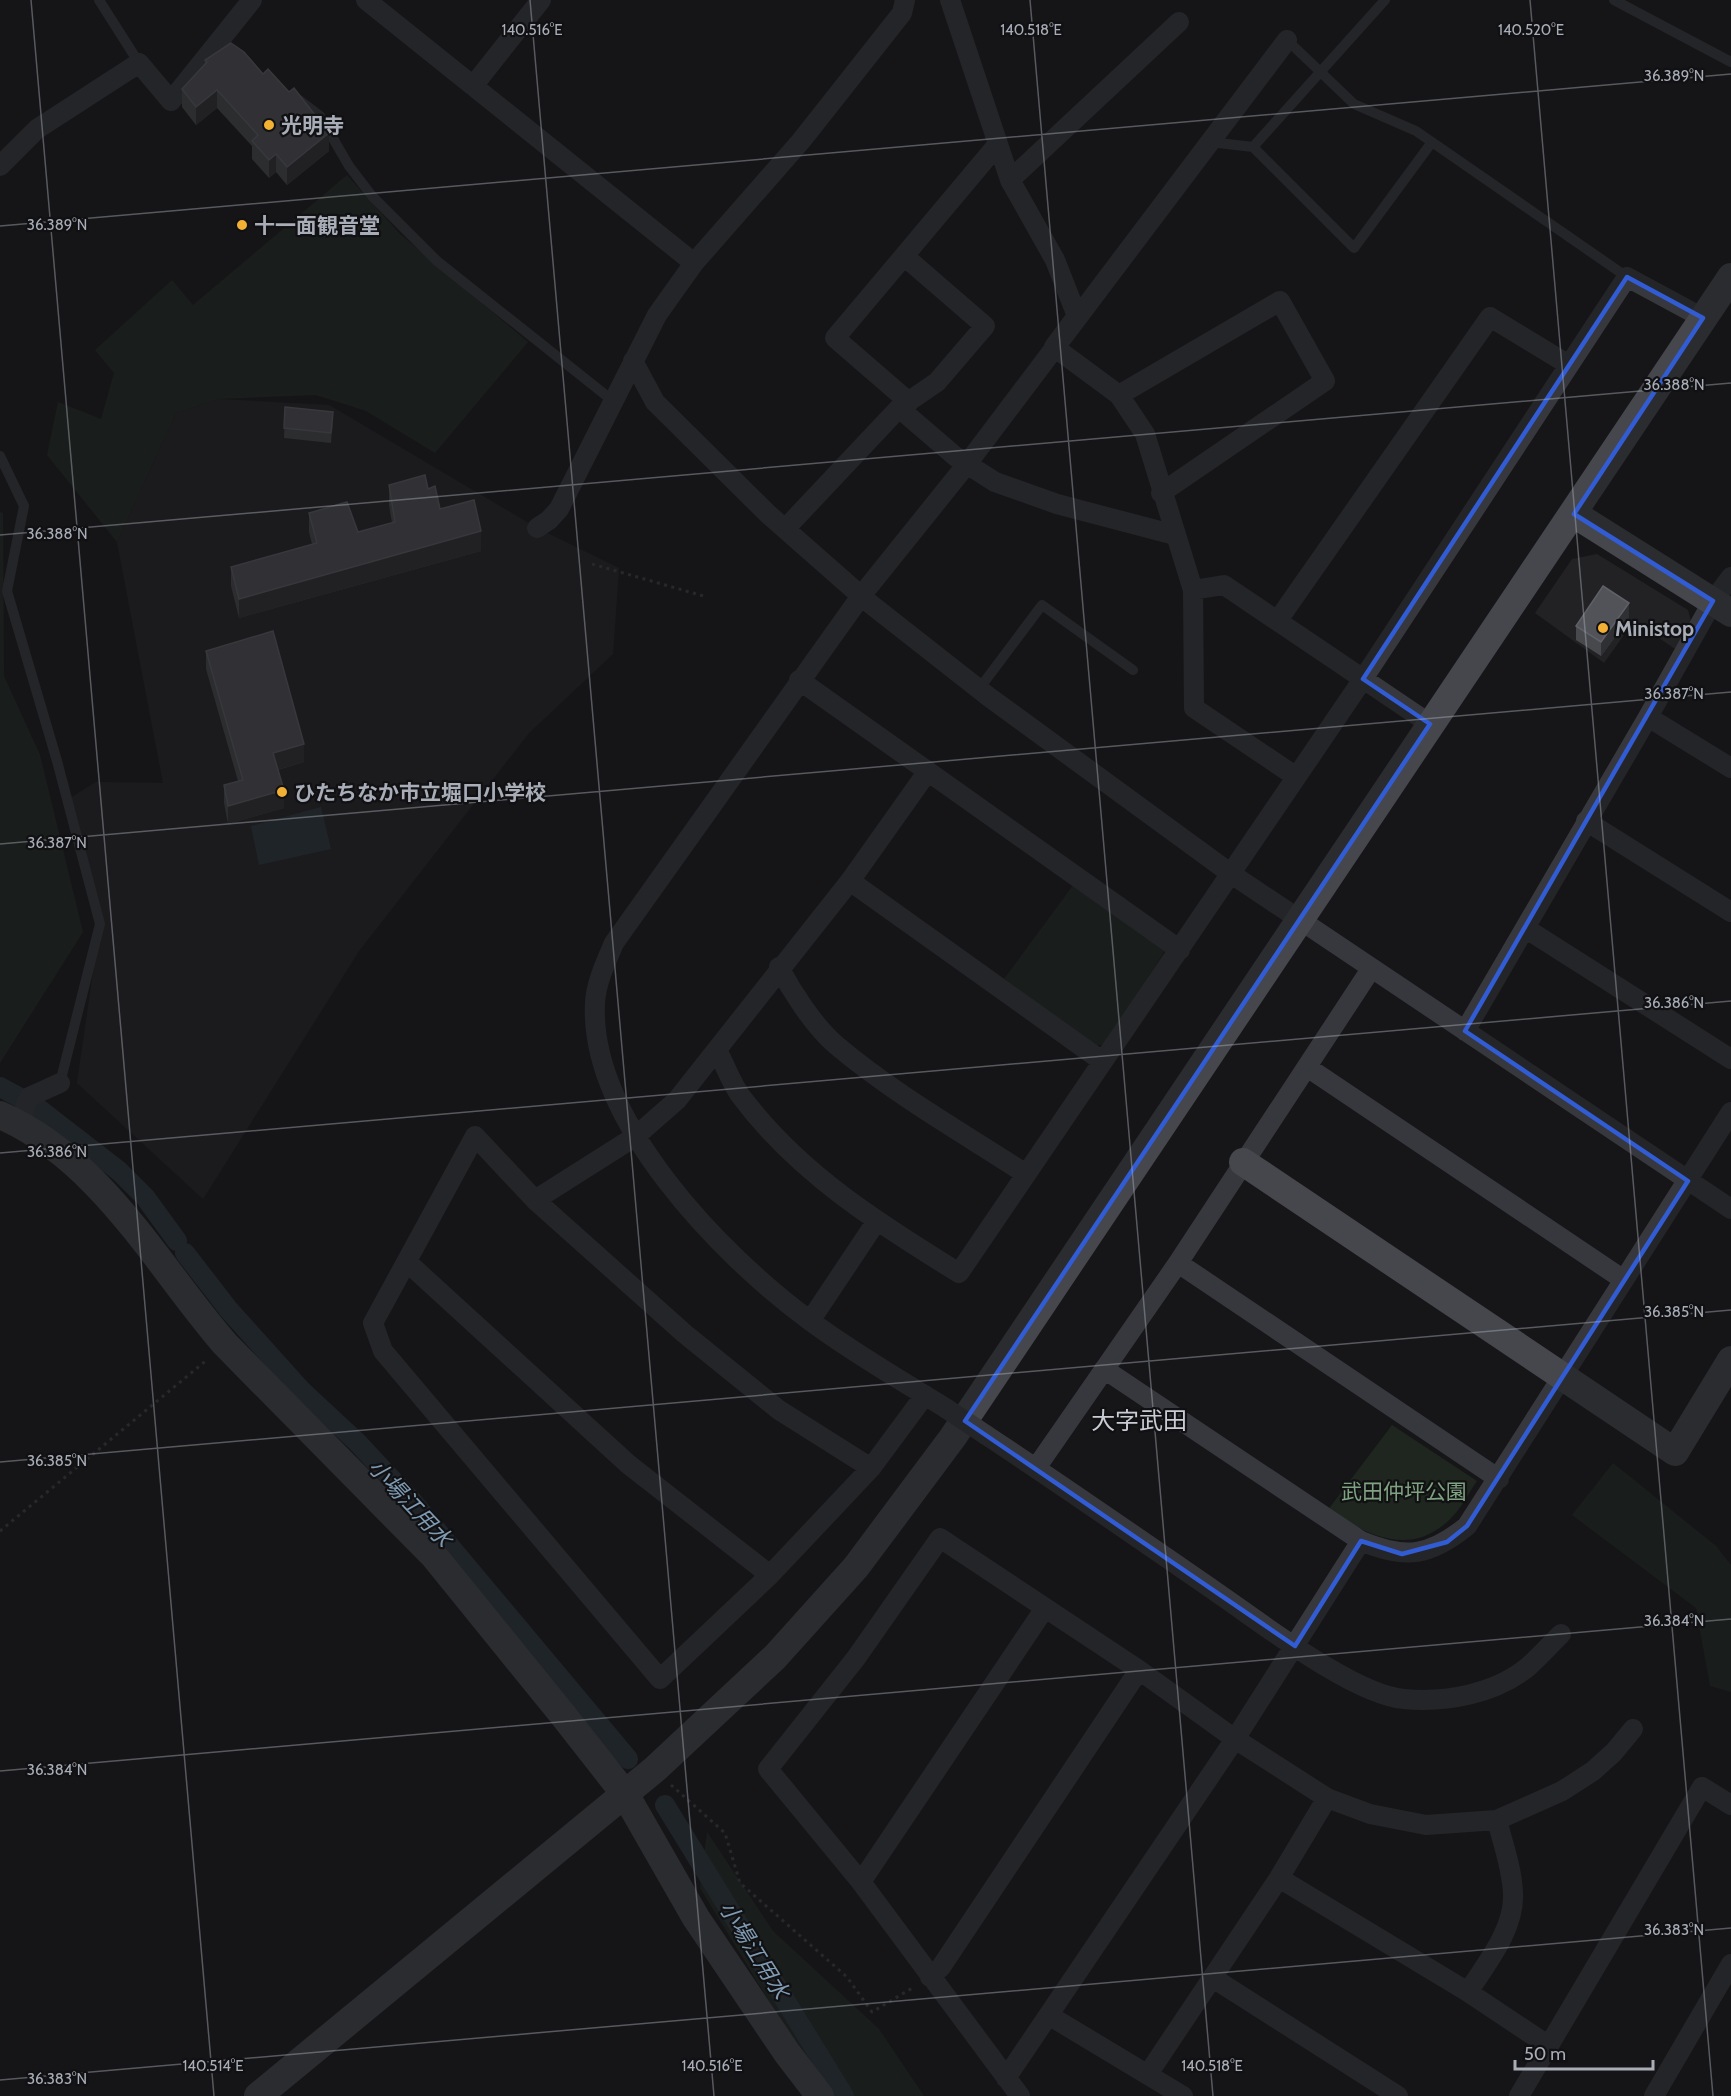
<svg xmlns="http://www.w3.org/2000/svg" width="1731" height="2096" font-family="Cabin,'Noto Sans JP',sans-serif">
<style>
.built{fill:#222225}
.green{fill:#1e261f}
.water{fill:#2c353c}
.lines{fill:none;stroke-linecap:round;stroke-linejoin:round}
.canal{stroke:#2c353c;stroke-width:20}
.path{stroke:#3d3f44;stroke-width:3;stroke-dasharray:3 4.5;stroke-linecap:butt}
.lane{stroke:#37383d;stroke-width:10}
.street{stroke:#37383d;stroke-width:20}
.secondary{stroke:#45474d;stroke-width:28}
.street-bridge{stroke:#37383d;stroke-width:20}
.wall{fill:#47494d}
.shaded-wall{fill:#2f3033}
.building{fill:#525359;stroke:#5f6168;stroke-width:1.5}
.marked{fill:none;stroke:#325cd3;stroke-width:4.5;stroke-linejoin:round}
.ticks{fill:none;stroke:#a8adb8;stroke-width:1.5;stroke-opacity:0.45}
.poi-dot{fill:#f2b134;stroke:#111113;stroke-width:2}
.labels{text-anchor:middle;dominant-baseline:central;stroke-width:4.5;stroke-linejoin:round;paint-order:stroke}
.poi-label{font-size:21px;font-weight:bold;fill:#a8adb8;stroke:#111113;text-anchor:start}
.park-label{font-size:21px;fill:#7fa381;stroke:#111113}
.water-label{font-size:22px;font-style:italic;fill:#7f9bb3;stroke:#111113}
.quarter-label{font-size:24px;fill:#c9ccd4;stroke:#111113}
.ticks-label{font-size:15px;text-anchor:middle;fill:#a8adb8;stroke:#111113;stroke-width:4.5;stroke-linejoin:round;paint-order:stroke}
</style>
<rect width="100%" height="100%" fill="#161618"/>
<path class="built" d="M219 399 329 405 537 528 619 568 613 654 529 733 359 951 203 1199 77 1083 100 924 67 800 96 782 163 783 117 542 176 413Z
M1597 554 1688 610 1691 621 1675 649 1634 621 1604 663 1535 613 1572 559Z"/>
<path class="green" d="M347 175 400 234 528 342 435 453 366 411 316 395 219 399 176 413 117 542 47 455 58 402 101 419 114 373 95 350 172 280 193 305Z
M0 512 3 513 4 676 40 755 83 932 0 1063Z
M1074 884 1166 949 1105 1045H1094L1004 979Z
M1392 1425 1477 1481C1469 1492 1463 1506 1453 1516 1413 1559 1370 1536 1327 1511Z
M1613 1463 1716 1546 1731 1565V1692L1710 1686 1696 1608 1572 1515Z
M707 1832 773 1931 879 2029 924 2096H835L794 2042 700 1888Z"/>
<path class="water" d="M321 807 331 849 259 865 251 826Z"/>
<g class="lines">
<path class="canal" d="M0 1087 24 1100
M35 1106 119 1171 145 1197 177 1241
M185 1253 229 1310 301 1390 357 1442 412 1501 628 1759
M665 1805 844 2096"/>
<path class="path" d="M592 564 707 597
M0 1531 208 1359
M671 1785 725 1833 740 1883 847 1977 872 2012 914 1987"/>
<path class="lane" d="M99 0 139 63
M1614 0 1731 62
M1287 40 1354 104 1416 131 1627 277
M299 100 320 116 349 166 372 196 437 261 613 401
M1210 142 1253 147 1354 248 1432 142
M1253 147 1385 0
M0 456 24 506 7 591 57 761 100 924 60 1083
M979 689 1042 605 1133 670"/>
<path class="street" d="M366 0 694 263
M950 0 1010 180 1055 260 1077 316 1054 347 1119 395 1145 434 1193 590 1194 708 1295 776
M473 86 541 0
M0 166 37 129 139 63 171 101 252 0
M1010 180 1179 22
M904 256 998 144
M633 361 655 402 768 514 868 602 989 697 1230 873 1731 1209
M1119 395 1280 301 1325 381 1161 493
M899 408 956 457 995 482 1057 504 1175 535
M537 528 549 520 559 509 657 315 694 263 801 141 902 13 905 0
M785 529 899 408 937 382 985 326 904 256 835 338 909 402
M1193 590 1224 585 1430 724
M1278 620 1490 317 1569 365
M799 680 1180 950
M1648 717 1731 768
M1586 821 1731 912
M850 881 1102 1061
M1525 928 1731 1059
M779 967C792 992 814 1026 836 1045 894 1094 963 1133 1026 1174
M1465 1031 1648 717 1713 601 1731 577
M717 1050C725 1065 731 1082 740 1095 798 1173 878 1223 959 1273L1363 679 1627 277 1703 318
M1307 1067 1624 1280
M19 1123 29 1097 60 1083
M535 1200 636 1136 677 1100 850 881 928 771
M407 1262 628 1464 770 1575
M1178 1263 1499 1479
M810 1321 876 1222
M1104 1369 1361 1541C1406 1560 1430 1556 1467 1526L1731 1112
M947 1409C901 1380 853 1353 809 1320 721 1255 589 1120 595 1003 596 982 606 962 614 943L861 596 967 464 1287 40
M986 1435C1065 1487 1142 1541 1219 1594 1263 1624 1354 1695 1404 1699 1445 1703 1496 1694 1529 1666 1540 1656 1550 1645 1561 1634
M871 1468 779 1410 685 1334 535 1200 475 1136 373 1323 383 1351 660 1679 770 1575 871 1468 925 1395
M1036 1468 1178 1263 1371 969
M1279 1878 1468 1992 1549 2046
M861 1882 1045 1608
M930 1977 941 1967 1139 1670
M1213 1978 1398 2096
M1468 1992C1486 1964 1515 1929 1513 1893 1512 1868 1503 1844 1497 1820
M1050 2016 1183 2096
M1148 2074 1279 1878 1327 1798
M1006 2078 1235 1739 1361 1541
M1020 2096 861 1882 768 1769 856 1658 940 1538 1139 1670 1235 1739 1327 1798 1370 1814 1426 1825 1497 1820 1562 1791 1593 1771 1614 1752 1633 1729
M1519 2096 1702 1787 1731 1805
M1654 2096 1731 1964"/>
<path class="secondary" d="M1574 514 1731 613
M0 1115C101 1159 156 1264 225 1344L434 1556 563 1715 625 1794 696 1918 787 2053 820 2096
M1243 1162 1675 1452 1731 1360
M258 2096 655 1769 775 1657 856 1567 953 1437 1731 277"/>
<path class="street-bridge" d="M947 1409 986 1435"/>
</g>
<path class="wall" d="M205 60 329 151 287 185 276 172 269 178 252 159V146L217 108 196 125 182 107V89L205 64Z
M285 407 333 422 331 443 284 438Z
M389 485 428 489 440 509 481 551 239 618 231 586V567L312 544 309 532V513L358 532 392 523 389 505Z
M1629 618 1601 656 1576 640V626Z
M206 651 304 762 278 770 284 808 228 824 224 803V785L238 781 206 669Z"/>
<path class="shaded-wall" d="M217 90V108L196 125V107Z
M329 133V151L287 185V167Z
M276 154V172L269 178V160Z
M333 412V422L331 443V433Z
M481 531V551L239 618V599Z
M1629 603V618L1601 656V642Z
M304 744V762L273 771V753Z
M284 790V808L228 824V806Z"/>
<path class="building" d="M231 43 244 52 263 74 268 69 289 92 294 88 329 133 287 167 276 154 269 160 252 141 258 135 217 90 196 107 182 89 207 62 205 60Z
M285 407 333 412 331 433 284 428Z
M425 475 428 489 435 486 440 509 474 500 481 531 239 599 231 567 317 543 309 513 347 502 358 532 395 522 389 485Z
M1603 586 1629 603 1601 642 1576 626Z
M273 631 304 744 273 753 284 790 228 806 224 785 243 780 206 651Z"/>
<path d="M0 0H1731V2096H0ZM1627 277 1703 318 1574 514 1713 601 1465 1031 1688 1181 1467 1526 1447 1542 1402 1554 1361 1541 1295 1646 965 1421 1430 724 1363 679Z" fill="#161618" fill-opacity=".55" fill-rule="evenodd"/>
<path class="marked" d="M1627 277 1703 318 1574 514 1713 601 1465 1031 1688 1181 1467 1526 1447 1542 1402 1554 1361 1541 1295 1646 965 1421 1430 724 1363 679Z"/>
<path class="ticks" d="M31 0 214 2096M530 0 714 2096M1030 0 1213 2096M1530 0 1713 2096M0 226 1731 74M0 535 1731 383M0 844 1731 692M0 1153 1731 1001M0 1462 1731 1310M0 1771 1731 1619M0 2080 1731 1928"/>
<g class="poi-dot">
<circle cx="269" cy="125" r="6"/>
<circle cx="242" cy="225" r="6"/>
<circle cx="1603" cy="628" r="6"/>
<circle cx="282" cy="792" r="6"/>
</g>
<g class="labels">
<g class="poi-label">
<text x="281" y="125">光明寺</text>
<text x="254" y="225">十一面観音堂</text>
<text x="1615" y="628">Ministop</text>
<text x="294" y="792">ひたちなか市立堀口小学校</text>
</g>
<g class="park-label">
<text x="1404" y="1491">武田仲坪公園</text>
</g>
<g class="water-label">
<text transform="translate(410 1503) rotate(47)">小場江用水</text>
<text transform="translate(754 1950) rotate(58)">小場江用水</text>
</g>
<g class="quarter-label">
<text x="1139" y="1420">大字武田</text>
</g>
</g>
<g class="ticks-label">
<text x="532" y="35">140.516°E</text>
<text x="1031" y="35">140.518°E</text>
<text x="1531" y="35">140.520°E</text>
<text x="1674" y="81">36.389°N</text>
<text x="57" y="230">36.389°N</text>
<text x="1674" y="390">36.388°N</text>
<text x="57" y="539">36.388°N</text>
<text x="1674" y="699">36.387°N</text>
<text x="57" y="848">36.387°N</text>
<text x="1674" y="1008">36.386°N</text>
<text x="57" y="1157">36.386°N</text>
<text x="1674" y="1317">36.385°N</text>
<text x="57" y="1466">36.385°N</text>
<text x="1674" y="1626">36.384°N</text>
<text x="57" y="1775">36.384°N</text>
<text x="1674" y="1935">36.383°N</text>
<text x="213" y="2071">140.514°E</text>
<text x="712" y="2071">140.516°E</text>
<text x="1212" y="2071">140.518°E</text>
<text x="57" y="2084">36.383°N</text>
</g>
<path d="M1515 2060v9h138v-9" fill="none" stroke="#a8adb8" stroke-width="3"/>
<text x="1524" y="2060" font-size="18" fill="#a8adb8" stroke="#111113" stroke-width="4.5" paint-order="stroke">50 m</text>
</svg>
